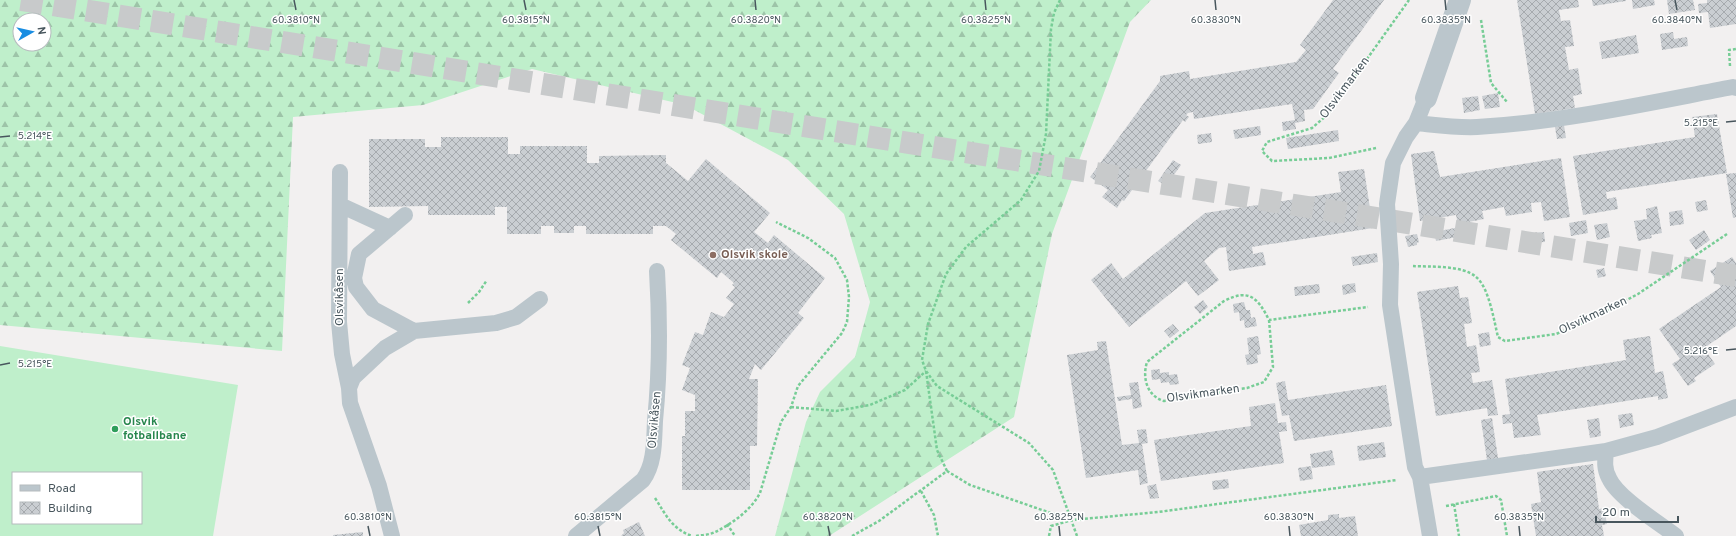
<svg xmlns="http://www.w3.org/2000/svg" width="1736" height="536" font-family="Overpass,sans-serif">
<style>
.forest{fill:url(#forest-firs);fill-rule:evenodd}
.pitch{fill:#bfefcb;fill-rule:evenodd}
.building{fill:url(#building-cross-hatch)}
.lines{fill:none;stroke-linecap:round;stroke-linejoin:round}
.primary-tunnel{stroke:#c8cacb;stroke-width:22;stroke-dasharray:22 11;stroke-linecap:butt}
.path{stroke:#77cd96;stroke-width:2.5;stroke-dasharray:3 2;stroke-linecap:butt}
.service{stroke:#bbc6cc;stroke-width:16}
.minor{stroke:#bbc6cc;stroke-width:22}
.ticks{fill:none;stroke:#48565d;stroke-width:1.5}
.education-dot{fill:#8d6e63;stroke:#fff;stroke-width:1.5}
.leisure-dot{fill:#2e9e5b;stroke:#fff;stroke-width:1.5}
.labels{text-anchor:middle;dominant-baseline:central;stroke-width:3;stroke-linejoin:round;paint-order:stroke}
.street-label{font-size:12px;fill:#48565d;stroke:#fff}
.education-label{font-size:12px;font-weight:bold;fill:#785e54;stroke:#fff;text-anchor:start}
.leisure-label{font-size:12px;font-weight:bold;fill:#27864d;stroke:#fff;text-anchor:start}
.ticks-label{font-size:10px;text-anchor:middle;fill:#48565d;stroke:#fff;stroke-width:3;stroke-linejoin:round;paint-order:stroke}
</style>
<defs>
<pattern id="forest-firs" width="22" height="20" patternUnits="userSpaceOnUse"><rect width="22" height="20" fill="#bfefcb"/><path d="M5 1l3.5 6h-7zM16 11l3.5 6h-7z" fill="#9dc4a8"/></pattern>
<pattern id="building-cross-hatch" width="8" height="8" patternUnits="userSpaceOnUse"><rect width="8" height="8" fill="#caced2"/><path d="M0 0l8 8M0 8l8-8" fill="none" stroke="#a6aaae"/></pattern>
</defs>
<rect width="100%" height="100%" fill="#f2f0f0"/>
<path class="forest" d="M0 0H1151L1130 22 1052 234 1014 417 829 536H775L806 422 820 392 855 357 870 302 844 214 788 160 685 105 532 69 423 105 293 117 282 351 0 325ZM20 20H44V44H20Z"/>
<path class="pitch" d="M0 346 238 385 213 536H0ZM13 473H141V523H13Z"/>
<path class="building" d="M1333 0H1384L1333 69 1339 73 1313 109 1304 110 1305 121 1295 123 1296 129 1283 131 1282 122 1295 120 1292 104 1194 119 1193 112 1188 113 1186 115 1189 117 1185 122 1183 120 1124 201 1122 200 1117 208 1102 197 1108 190 1090 177 1160 81V76L1189 71 1190 79 1296 62 1306 50 1300 45Z
M1517 0H1578L1579 7 1559 10 1561 21 1570 20 1574 46 1565 47 1569 70 1578 68 1582 94 1573 96 1575 108 1535 114Z
M1592 0H1626V1L1593 6Z
M1632 0H1654L1655 5 1633 9Z
M1667 0H1693L1695 10 1669 14Z
M1707 0H1736V24L1710 28 1708 12 1699 13 1698 4 1707 3Z
M1673 32 1674 39 1687 37 1688 46 1662 50 1660 34Z
M1636 35 1639 53 1602 59 1599 42Z
M1498 93 1500 107 1485 109 1482 96Z
M1478 96 1480 110 1464 113 1462 98Z
M1717 114 1727 173 1606 192 1607 199 1616 197 1618 209 1583 215 1573 156 1695 137 1692 117Z
M1564 125 1566 138 1557 139 1555 127Z
M1260 126 1261 135 1235 139 1233 130Z
M1338 130 1339 141 1288 149 1286 138Z
M1211 133 1212 142 1198 144 1197 135Z
M441 137H508V154H520V146H587V163H599V156L666 155V163L688 181 706 159 770 213 754 232 768 243 774 235 825 278 798 313 804 318 761 370 755 364 749 379H758L757 446H750V490H682V436H685V411H695V395L682 390 690 368 682 365 695 332 703 335 711 312 724 317 734 304 726 298 735 287 732 285 734 283 721 272 717 278 671 240 676 234 666 226H653V234H586V226H574V233H554V226H541V234H507V207H495V215H428V206L369 207V139H425V147H441Z
M1434 151 1440 177 1561 158 1570 217 1544 221 1541 202 1531 203 1532 212 1506 216 1504 207 1482 211 1484 219 1458 224 1456 215 1420 221 1411 154Z
M1173 160 1181 165 1166 186 1158 181Z
M1364 169 1373 228 1252 247 1253 254 1263 252 1266 265 1229 271 1226 247 1219 248 1204 261 1219 280 1198 296 1186 281 1129 327 1091 280 1111 263 1123 279 1205 213 1341 192 1338 172Z
M1736 173V217L1733 218 1726 174Z
M1706 200 1708 210 1697 212 1695 202Z
M1657 206 1662 233 1651 235 1652 238 1638 241 1634 221 1647 219 1646 209Z
M1682 210 1684 224 1670 226 1669 212Z
M1586 220 1588 233 1571 236 1569 223Z
M1607 223 1610 237 1597 240 1594 225Z
M1460 227 1462 236 1436 241 1434 232Z
M1704 230 1710 240 1696 250 1689 240Z
M1544 232 1545 242 1529 243 1528 233Z
M1417 234 1419 242 1417 243V245L1408 247 1405 236Z
M1377 253 1378 262 1353 266 1351 257Z
M1732 257 1736 263V326L1704 348 1715 364 1694 378 1696 381 1688 386 1672 364 1680 359 1659 329 1721 287 1710 271Z
M1604 268 1606 276 1598 278 1596 270Z
M1355 283 1356 292 1343 295 1342 285Z
M1319 284 1320 293 1295 296 1294 287Z
M1458 286 1460 298 1468 297 1472 323 1464 324 1467 347 1476 345 1480 372 1471 373 1473 383 1492 380 1498 415 1488 416 1487 408 1436 416 1417 292Z
M1203 300 1208 307 1200 314 1194 307Z
M1244 302 1246 310H1250L1251 318 1255 317 1257 326 1245 328 1244 320 1240 321 1239 312 1234 313 1233 304Z
M1173 324 1179 331 1170 338 1164 331Z
M1489 332 1491 345 1480 347 1478 334Z
M1258 336 1261 354 1257 355 1258 363 1247 365 1245 355 1249 354 1247 338Z
M1650 336 1655 373 1663 371 1668 398 1658 400V396L1537 415 1541 435 1514 438 1512 423 1503 424 1502 415 1510 414 1505 379 1626 360 1623 340Z
M1106 341 1122 445 1139 443 1137 430 1146 429 1148 443 1142 444 1148 483 1140 485 1138 470 1086 478 1067 355 1098 350 1097 342Z
M1160 369V373L1169 372V375L1177 374 1179 384 1170 385 1169 382 1161 383 1160 379 1152 380 1151 370Z
M1285 381 1288 400 1386 385 1392 426 1294 441 1289 415 1282 416 1276 383Z
M1138 382 1142 407 1133 409 1132 399 1118 401 1117 397 1131 395 1129 383Z
M1275 403 1278 423 1286 422 1287 431 1279 432 1284 463 1161 481 1154 440 1251 426 1249 407Z
M1632 413 1634 425 1620 428 1618 415Z
M1492 418 1498 458 1487 460 1481 420Z
M1599 418 1601 436 1590 438 1587 420Z
M1384 442 1386 457 1359 461 1357 446Z
M1332 450 1335 465 1312 468 1310 454Z
M1593 464 1599 509 1604 508 1607 524 1602 525 1604 536H1536L1531 504 1541 502 1537 472Z
M1311 466 1313 479 1300 481 1298 468Z
M1228 479 1229 488 1213 490 1212 481Z
M1156 484 1159 498 1150 499 1147 486Z
M1339 514V518L1355 516 1358 536H1301L1299 525 1328 520V515Z
M639 522 645 536H621L624 533 623 530Z
M363 532V536H333V535Z"/>
<g class="lines">
<path class="primary-tunnel" d="M21 0 1736 276"/>
<path class="path" d="M1060 0 1054 13 1051 29 1046 134 1039 171 1021 200 966 247 946 274 928 324 922 360 926 371 937 386 1029 443 1053 470 1077 536
M1481 20 1491 83 1507 102
M1730 66 1729 50 1736 49
M1376 148 1329 158 1272 161 1262 151 1267 142 1312 128 1327 115 1409 0
M1413 266C1430 267 1463 265 1476 277 1489 287 1494 321 1498 337L1505 341 1556 334 1585 322 1638 294 1727 234
M468 303 479 292 487 280
M1269 320 1273 367 1264 382 1247 388 1164 401C1147 396 1142 378 1147 362L1224 301C1249 288 1258 298 1269 320L1368 307
M926 371 937 450 947 471
M791 407 836 411 870 405 905 390 926 371
M921 491 934 515 938 536
M655 498C666 515 672 529 692 536
M1454 504 1459 536
M1446 506 1496 496 1501 500 1507 536
M727 524 735 536
M696 536C702 535 709 535 715 532 732 524 751 510 760 493L781 422 791 407 798 386 842 333 847 322 849 297 847 280 835 258 808 238 776 222
M852 536 879 521 947 471 970 485 1071 520
M1049 536 1051 526 1072 520 1158 512 1397 480"/>
<path class="service" d="M1426 98 1416 123 1406 137 1393 163 1387 204 1391 264 1390 305 1415 467 1420 477 1430 536
M1416 123C1436 125 1457 128 1477 127 1563 122 1648 103 1733 87L1736 88
M340 172 339 322 342 354 349 388
M340 205 390 228
M405 215 359 254 354 278 356 287 373 309 414 331
M1606 451C1605 461 1604 469 1609 478 1617 497 1659 523 1676 536
M1420 477 1606 451 1657 437 1736 407
M392 536 379 486 350 403 349 388 353 378 385 348 414 331 496 323 516 317 540 299
M576 536 643 480C655 464 654 440 655 421 660 370 660 321 657 271"/>
<path class="minor" d="M1426 98 1460 0"/>
</g>
<path class="ticks" d="M294 0 296 10M524 0 526 10M755 0 756 10M985 0 986 10M1215 0 1216 10M1445 0 1446 10M1675 0 1677 10M1726 122 1736 121M0 137 10 136M1726 350 1736 349M0 365 10 363M368 526 370 536M598 526 600 536M828 526 830 536M1059 526 1060 536M1289 526 1290 536M1519 526 1520 536"/>
<circle class="education-dot" cx="713" cy="255" r="4"/>
<circle class="leisure-dot" cx="115" cy="429" r="4"/>
<g class="labels">
<g class="street-label">
<text transform="translate(1345 88) rotate(-53)">Olsvikmarken</text>
<text transform="translate(340 297) rotate(-90)">Olsvikåsen</text>
<text transform="translate(1593 316) rotate(-25)">Olsvikmarken</text>
<text transform="translate(1203 394) rotate(-8)">Olsvikmarken</text>
<text transform="translate(655 420) rotate(-85)">Olsvikåsen</text>
</g>
<g class="education-label">
<text x="721" y="255">Olsvik skole</text>
</g>
<g class="leisure-label">
<text x="123" y="422">Olsvik<tspan x="123" dy="14">fotballbane</tspan></text>
</g>
</g>
<g class="ticks-label">
<text x="296" y="23">60.3810°N</text>
<text x="526" y="23">60.3815°N</text>
<text x="756" y="23">60.3820°N</text>
<text x="986" y="23">60.3825°N</text>
<text x="1216" y="23">60.3830°N</text>
<text x="1446" y="23">60.3835°N</text>
<text x="1677" y="23">60.3840°N</text>
<text x="1701" y="126">5.215°E</text>
<text x="35" y="139">5.214°E</text>
<text x="1701" y="354">5.216°E</text>
<text x="35" y="367">5.215°E</text>
<text x="368" y="520">60.3810°N</text>
<text x="598" y="520">60.3815°N</text>
<text x="828" y="520">60.3820°N</text>
<text x="1059" y="520">60.3825°N</text>
<text x="1289" y="520">60.3830°N</text>
<text x="1519" y="520">60.3835°N</text>
</g>
<rect x="12" y="472" width="130" height="52" fill="#ffffff" stroke="#b6bbbe"/>
<rect x="20" y="485" width="20" height="6" fill="#bbc6cc" stroke="#b6bbbe"/>
<text x="48" y="492" font-size="12" fill="#48565d">Road</text>
<rect x="20" y="502" width="20" height="12" fill="url(#building-cross-hatch)" stroke="#b6bbbe"/>
<text x="48" y="512" font-size="12" fill="#48565d">Building</text>
<g transform="translate(32 32) rotate(82)"><circle r="19" fill="#ffffff" stroke="#b6bbbe"/>
<path d="M0-3L7 15L0 10L-7 15Z" fill="#198de2"/>
<text y="-6" font-size="11" font-weight="bold" text-anchor="middle" fill="#48565d">N</text>
</g>
<path d="M1596 516v6h82v-6" fill="none" stroke="#48565d" stroke-width="2"/>
<text x="1602" y="516" font-size="12" fill="#48565d" stroke="#ffffff" stroke-width="3" paint-order="stroke">20 m</text>
</svg>
